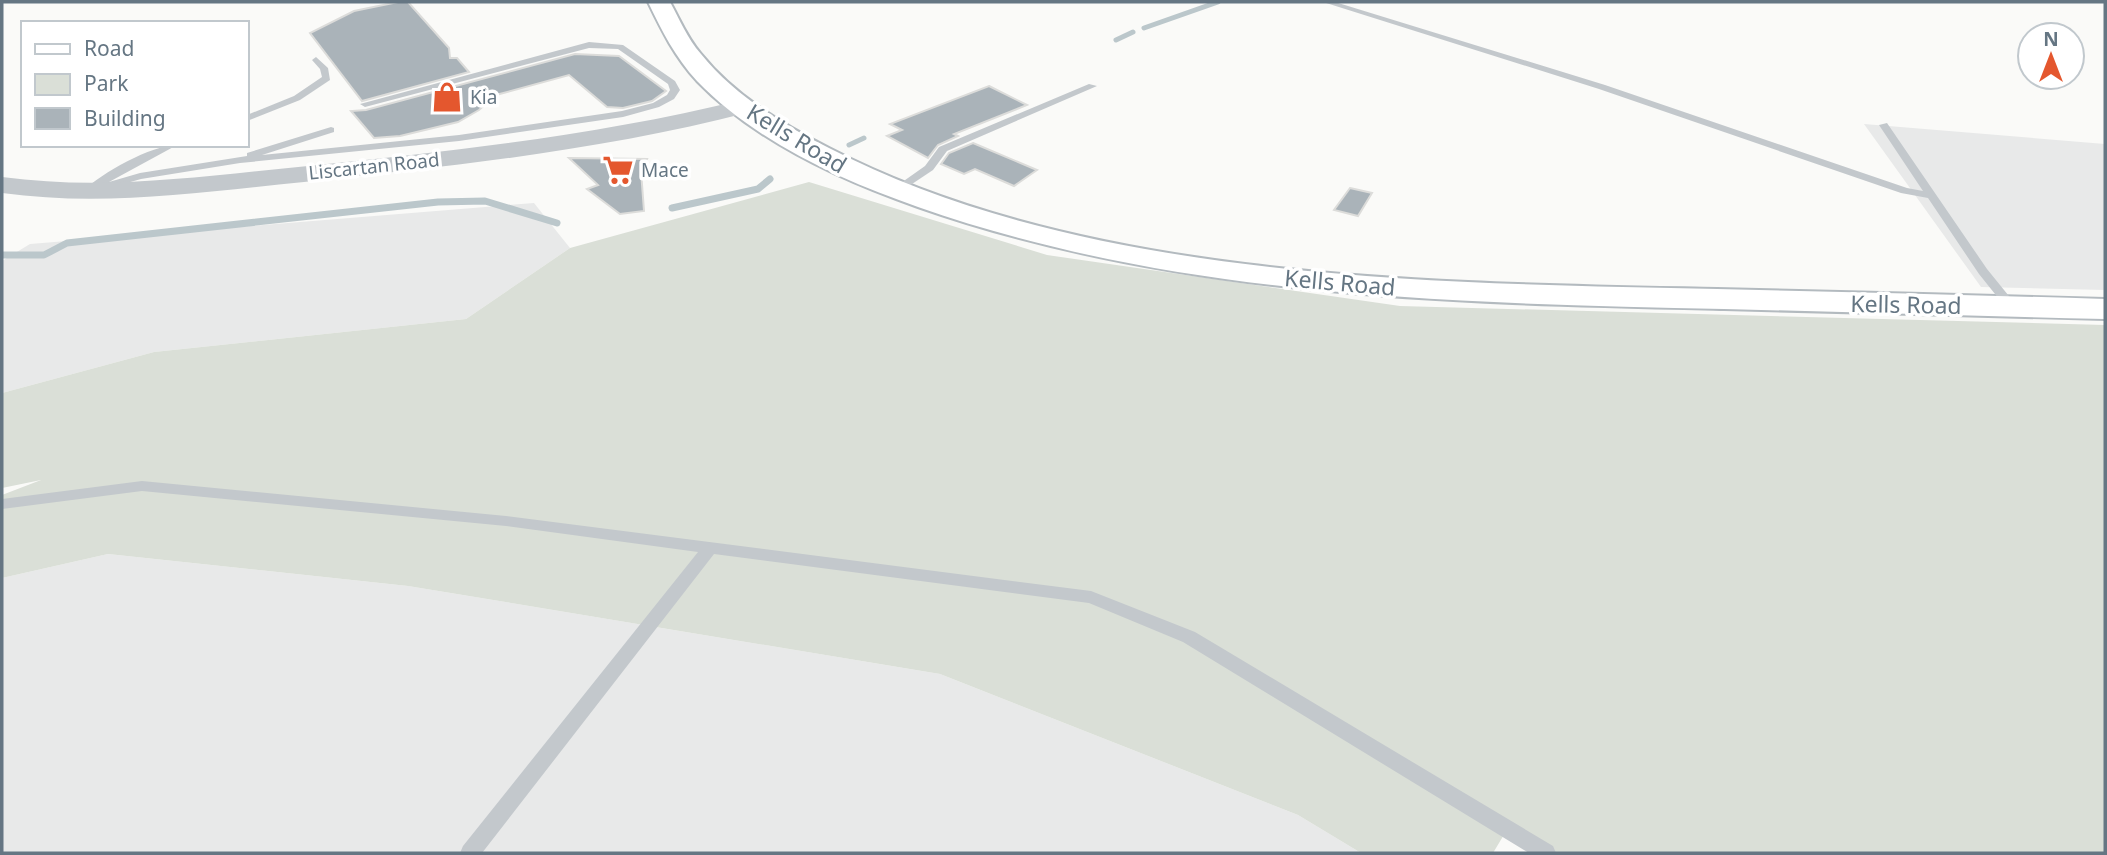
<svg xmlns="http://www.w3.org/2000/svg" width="2107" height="855" font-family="'Noto Sans',sans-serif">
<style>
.built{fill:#e8e9e9}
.green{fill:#dadfd7}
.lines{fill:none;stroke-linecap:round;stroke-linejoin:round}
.stream-far1{stroke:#bbc7cb;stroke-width:5}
.stream{stroke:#bbc7cb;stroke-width:7}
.building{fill:#aab3b9;stroke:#dcdcda;stroke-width:2}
.secondary-casing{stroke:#b3babf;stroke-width:4}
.service{fill:#c3c8cc;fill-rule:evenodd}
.tertiary{fill:#c3c8cc;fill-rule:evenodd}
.secondary{fill:#fff;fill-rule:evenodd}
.labels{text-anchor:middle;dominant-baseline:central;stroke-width:7;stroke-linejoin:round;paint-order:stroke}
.far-poi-label{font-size:19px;fill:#657683;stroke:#fff;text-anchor:start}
.far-street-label{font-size:19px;fill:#657683;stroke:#fff}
.street-label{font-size:23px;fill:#657683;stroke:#fff}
</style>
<rect width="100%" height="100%" fill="#fafaf8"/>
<path class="built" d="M1864 124 2105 144V290L1981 287Z
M534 203 570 248 466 319 154 352 2 393V261L30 244Z
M108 554 408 586 940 674 1298 815 1361 853H2V578Z"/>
<path class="green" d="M809 182 1047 255 1400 306 2105 325V853H1548L1505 833 1493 853H1361L1298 815 940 674 408 586 108 554 2 578V495L41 480 2 488V393L154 352 466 319 570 248Z"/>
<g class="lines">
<path class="stream-far1" d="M1144 28 1218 2
M1116 40 1133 32
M849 145 864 138"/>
<path class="stream" d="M672 208 758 189 770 179
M2 255H44L67 243 438 202 485 201 557 223"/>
</g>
<path class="building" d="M398 2H408L449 48 450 58H457L469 72 362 101 310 33 354 11Z
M575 54 619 56 666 91 652 101 623 108 607 107 569 75 496 95 479 110 458 122 400 136 374 138 351 111 366 110Z
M989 86 1027 105 954 134 958 136 938 145 928 158 887 136 902 130 890 124Z
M973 143 1037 170 1014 186 975 169 964 174 941 164 949 153Z
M569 158 647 159 641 171 644 211 620 214 587 189 598 185Z
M1350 188 1372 193 1358 216 1334 210Z"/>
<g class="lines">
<g class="secondary-casing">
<path id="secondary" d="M648 2H670C680 20 687 38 701 54 734 95 782 124 829 148 1085 281 1434 283 1717 289 1846 292 1976 295 2105 299V319C1978 316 1851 312 1724 309 1453 303 1177 298 918 207 840 180 755 141 697 81 675 57 662 31 648 2Z"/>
</g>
<path class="service" d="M1323 2H1335L1605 85 1907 188 1923 191 1879 125 1887 123 1987 269 2017 306 2015 309H2007L1979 274 1928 198 1901 193 1599 89Z
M589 42 623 45 675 81 680 90 674 99 659 107 623 117 459 141 240 163 141 179 88 194 83 191C102 173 151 145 177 145L109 182 140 173 247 156V153L331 127 334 128V132L262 155 459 135 622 111 653 103 667 95 670 90 668 84 618 49 589 48 365 107 360 104Z
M316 57 328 68 330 80 300 100 247 121V115L294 96 322 77 320 69 312 60Z
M1089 84 1097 86 947 151 933 170 900 192 896 193 891 190 925 166 939 147Z
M142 481 506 516 1091 591 1195 632 1553 846 1556 853H1529L1183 642 1089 603 714 554 482 853H460L463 846 698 552 506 526 142 491 2 509V499Z"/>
<path class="tertiary" d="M742 100 750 102 754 107 750 112C603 150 455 166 304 182 203 192 103 207 2 193V177C105 191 205 176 308 166 454 151 599 135 742 100Z"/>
<use href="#secondary" class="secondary"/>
</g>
<defs>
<g id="shop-bare" transform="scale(2.415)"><path d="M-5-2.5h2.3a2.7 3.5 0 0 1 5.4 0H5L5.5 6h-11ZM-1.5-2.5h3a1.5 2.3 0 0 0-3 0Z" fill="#e4572e" stroke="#fff" stroke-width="2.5" paint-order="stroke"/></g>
<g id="supermarket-bare" transform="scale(2.415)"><path d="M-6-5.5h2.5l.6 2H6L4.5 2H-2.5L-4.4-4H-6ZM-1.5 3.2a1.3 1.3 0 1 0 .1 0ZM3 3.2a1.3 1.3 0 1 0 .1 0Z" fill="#e4572e" stroke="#fff" stroke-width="2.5" paint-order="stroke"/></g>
</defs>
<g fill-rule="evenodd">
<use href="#shop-bare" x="447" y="97"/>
<use href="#supermarket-bare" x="618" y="170"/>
</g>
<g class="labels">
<g class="far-poi-label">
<text x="470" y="97">Kia</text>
<text x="641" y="170">Mace</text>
</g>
<g class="far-street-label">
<text transform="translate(374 166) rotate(-6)">Liscartan Road</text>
</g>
<g class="street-label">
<text transform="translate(797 138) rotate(31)">Kells Road</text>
<text transform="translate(1340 282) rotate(5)">Kells Road</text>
<text transform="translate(1906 304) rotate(1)">Kells Road</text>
</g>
</g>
<rect width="2107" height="855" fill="none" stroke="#657683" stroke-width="7"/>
<rect x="21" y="21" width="228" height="126" fill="#ffffff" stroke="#c1c8cd" stroke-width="2"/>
<rect x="35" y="44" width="35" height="10" fill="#ffffff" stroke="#c1c8cd" stroke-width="2"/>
<text x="84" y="56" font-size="21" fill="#657683">Road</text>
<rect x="35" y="74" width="35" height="21" fill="#dadfd7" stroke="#c1c8cd" stroke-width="2"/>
<text x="84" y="91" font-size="21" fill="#657683">Park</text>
<rect x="35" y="108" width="35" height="21" fill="#aab3b9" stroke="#c1c8cd" stroke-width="2"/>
<text x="84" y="126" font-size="21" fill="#657683">Building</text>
<g transform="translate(2051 56)"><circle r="33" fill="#ffffff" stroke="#c1c8cd" stroke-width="2"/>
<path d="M0-5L12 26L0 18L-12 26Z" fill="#e4572e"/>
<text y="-10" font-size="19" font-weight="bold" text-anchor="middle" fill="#657683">N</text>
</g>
</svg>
